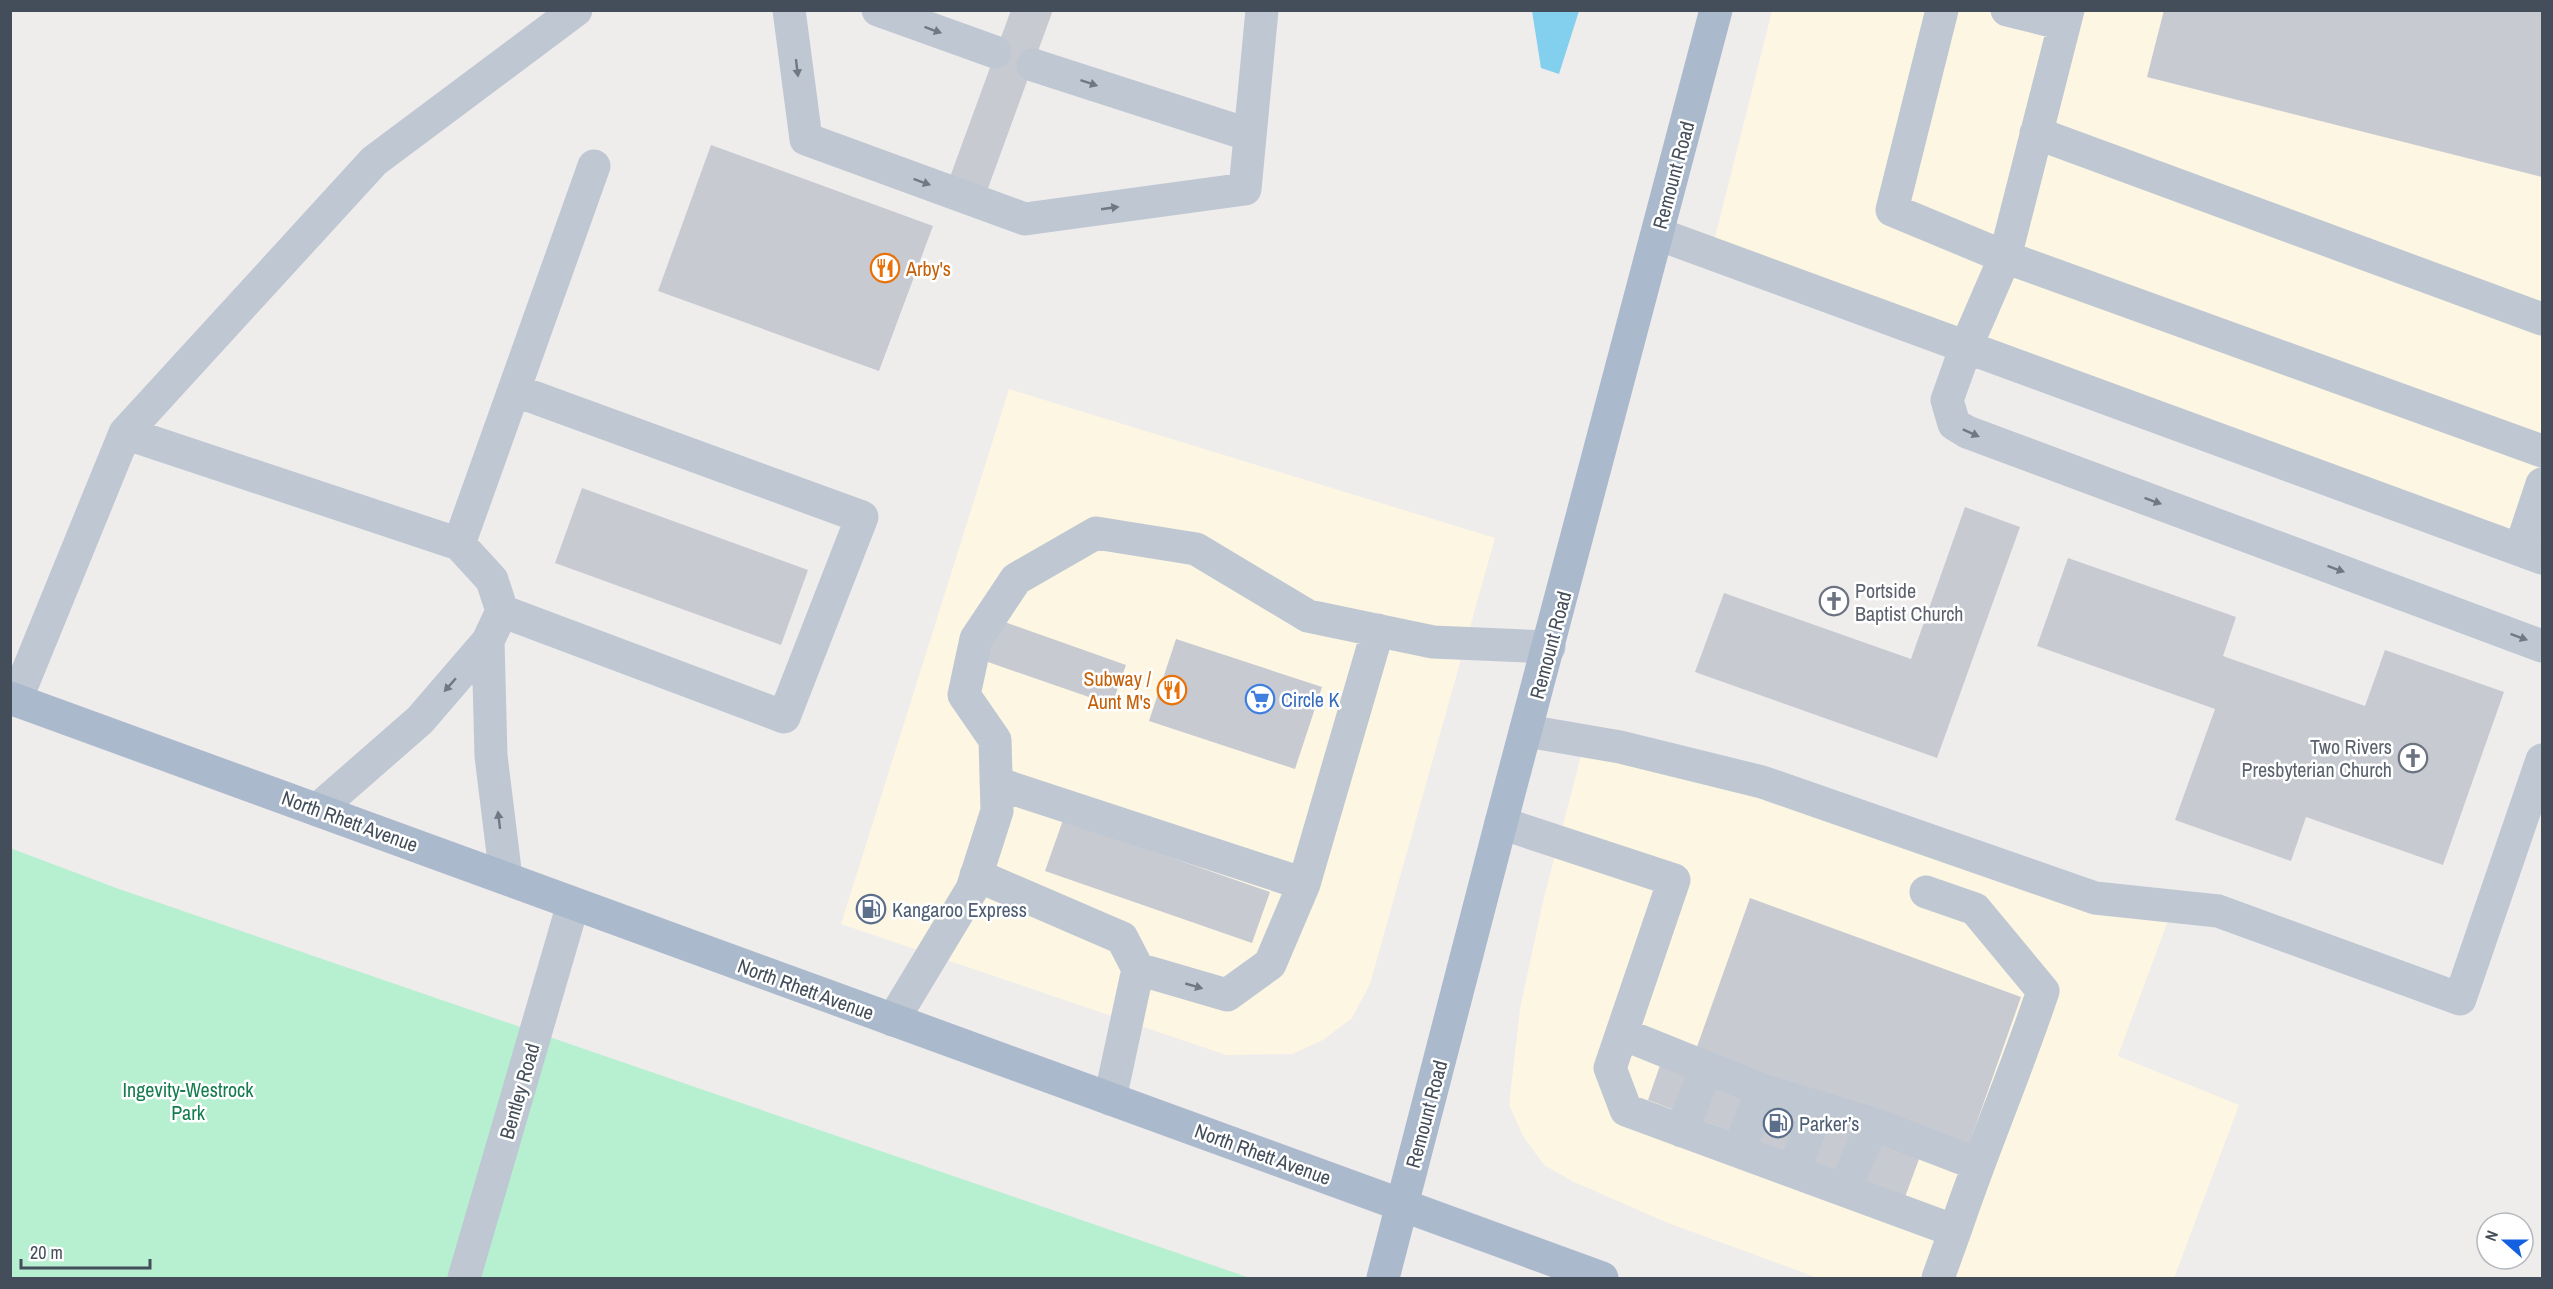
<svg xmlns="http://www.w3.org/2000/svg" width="2553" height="1289" font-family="'Archivo Narrow',sans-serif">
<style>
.commercial{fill:#fcf6e3}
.green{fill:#b7efd1}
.water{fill:#83d0ee}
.building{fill:#c8cad2}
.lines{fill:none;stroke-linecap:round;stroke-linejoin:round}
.minor{stroke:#bec7d2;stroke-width:33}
.major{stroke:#aab9cc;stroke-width:33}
.oneway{fill:#6f7884}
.labels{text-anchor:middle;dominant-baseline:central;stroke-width:5;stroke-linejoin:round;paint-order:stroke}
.street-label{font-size:20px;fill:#444e5a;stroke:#fff}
.food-label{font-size:20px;fill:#c56008;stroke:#fff;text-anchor:start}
.worship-label{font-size:20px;fill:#5b616d;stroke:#fff;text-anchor:start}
.shop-label{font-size:20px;fill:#366cbe;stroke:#fff;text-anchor:start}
.service-label{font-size:20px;fill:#4e5e75;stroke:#fff;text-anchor:start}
.park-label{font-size:20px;fill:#147c4f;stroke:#fff}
</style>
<rect width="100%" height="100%" fill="#efecec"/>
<path class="commercial" d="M1772 11H2542V558L1711 253Z
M1009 389 1495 538 1370 984 1352 1018 1323 1040 1292 1054 1226 1055 841 924Z
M1585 741 2173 907 2118 1056 2239 1105 2174 1278H1818L1668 1223 1574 1182 1544 1165 1523 1136 1509 1105 1520 1009 1543 901Z"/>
<path class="green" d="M10 848 119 889 1250 1278H11Z"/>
<path class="water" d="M1532 11H1579L1559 74 1541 68Z"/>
<path class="building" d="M1011 10H1053L987 191 950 177Z
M2164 10H2542V177L2147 77Z
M711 145 933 226 879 371 658 291Z
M582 488 808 570 781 645 555 563Z
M1965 507 2020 527 1937 758 1695 672 1724 593 1911 659Z
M2068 558 2236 617 2223 656 2365 706 2385 650 2504 692 2443 865 2306 817 2291 861 2175 820 2215 709 2037 646Z
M999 620 1126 665 1112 705 985 661Z
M1176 639 1322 687 1295 769 1149 721Z
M1063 820 1270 892 1252 943 1045 871Z
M1750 898 2021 997 1967 1150 1693 1058Z
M1664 1054 1922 1151 1905 1197 1648 1100Z"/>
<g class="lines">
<path class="minor" d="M789 10 806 139 1025 219 1245 189 1262 10
M878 10 995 52
M1942 10 1892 210 2005 257 2542 451
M2007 10 2064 24
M2068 10 2005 257 1966 347 1947 400 1954 424 1967 432 2542 646
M1033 65 1250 135
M2036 133 2542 319
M1658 234 2542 558
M125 433 459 544 492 580 502 611 488 641 420 720 317 810
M459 544 594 166
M2520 550 2542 484
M502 611 784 717 862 517 514 390
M488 641 491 756 506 878
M16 700 125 433 374 161 576 10
M1527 731 1620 747 1762 782 2095 898 2218 911 2460 999 2542 760
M996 783 1304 884 1378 630
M1501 823 1674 880 1610 1068 1626 1110 1955 1231 1938 1278
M976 875 1122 938 1138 969 1110 1099
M1926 892 1975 909 2043 991C2016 1072 1982 1150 1955 1231
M1138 969 1227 995 1270 964 1304 884
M893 1020 972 889 997 811 995 740 964 695 976 639 1016 579 1096 533 1196 549 1308 616 1433 642 1549 647
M1623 1034 1762 1090 1873 1124 1977 1164
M1682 1131 1706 1069
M1739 1151 1762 1090
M1794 1171 1818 1108
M1844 1190 1873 1124
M464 1278 573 904"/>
<path class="major" d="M10 698 1602 1278
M1383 1278 1501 823 1716 10"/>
</g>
<defs><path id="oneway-solid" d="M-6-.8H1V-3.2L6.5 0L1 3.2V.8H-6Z" transform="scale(1.5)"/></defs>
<g class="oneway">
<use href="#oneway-solid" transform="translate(933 30) rotate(20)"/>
<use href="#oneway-solid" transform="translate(797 68) rotate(83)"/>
<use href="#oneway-solid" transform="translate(1089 83) rotate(18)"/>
<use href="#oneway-solid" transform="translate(922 182) rotate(20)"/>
<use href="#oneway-solid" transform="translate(1110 208) rotate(-8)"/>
<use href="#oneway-solid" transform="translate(1971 433) rotate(24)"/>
<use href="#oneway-solid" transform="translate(2153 501) rotate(20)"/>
<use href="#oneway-solid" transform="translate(2336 569) rotate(20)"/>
<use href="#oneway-solid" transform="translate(2519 637) rotate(20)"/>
<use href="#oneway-solid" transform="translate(450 685) rotate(131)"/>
<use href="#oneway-solid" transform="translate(499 820) rotate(-97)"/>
<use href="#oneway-solid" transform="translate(1194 986) rotate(16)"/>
</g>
<defs>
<g id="restaurant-ring" transform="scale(1.5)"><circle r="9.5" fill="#fff" stroke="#e8710a" stroke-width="1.5"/><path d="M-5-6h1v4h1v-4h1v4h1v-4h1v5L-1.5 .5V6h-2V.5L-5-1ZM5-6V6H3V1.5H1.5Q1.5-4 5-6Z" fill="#e8710a"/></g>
<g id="church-ring" transform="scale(1.5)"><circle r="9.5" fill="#fff" stroke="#6b7280" stroke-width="1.5"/><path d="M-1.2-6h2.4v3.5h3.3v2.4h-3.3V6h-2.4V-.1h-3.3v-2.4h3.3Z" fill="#6b7280"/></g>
<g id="supermarket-ring" transform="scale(1.5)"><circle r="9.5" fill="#fff" stroke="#3f7fe0" stroke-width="1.5"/><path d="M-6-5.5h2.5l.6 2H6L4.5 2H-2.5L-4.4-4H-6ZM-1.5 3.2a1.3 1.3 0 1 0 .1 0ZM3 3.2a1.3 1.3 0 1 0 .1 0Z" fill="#3f7fe0"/></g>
<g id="fuel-ring" transform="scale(1.5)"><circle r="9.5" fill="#fff" stroke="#5c6f8a" stroke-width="1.5"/><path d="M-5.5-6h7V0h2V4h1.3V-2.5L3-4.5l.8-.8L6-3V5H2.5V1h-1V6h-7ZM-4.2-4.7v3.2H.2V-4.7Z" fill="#5c6f8a"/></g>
</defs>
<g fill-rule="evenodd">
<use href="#restaurant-ring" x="885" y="268"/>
<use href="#church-ring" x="1834" y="601"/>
<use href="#restaurant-ring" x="1172" y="690"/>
<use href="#supermarket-ring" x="1260" y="699"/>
<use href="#church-ring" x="2413" y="758"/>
<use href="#fuel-ring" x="871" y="909"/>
<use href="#fuel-ring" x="1778" y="1123"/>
</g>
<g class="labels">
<g class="street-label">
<text transform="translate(1673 175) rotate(-75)">Remount Road</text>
<text transform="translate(1550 645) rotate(-75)">Remount Road</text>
<text transform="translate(350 821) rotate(20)">North Rhett Avenue</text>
<text transform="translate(806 989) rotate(20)">North Rhett Avenue</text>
<text transform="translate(519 1091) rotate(-74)">Bentley Road</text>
<text transform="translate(1426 1114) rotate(-75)">Remount Road</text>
<text transform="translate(1263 1154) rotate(20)">North Rhett Avenue</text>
</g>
<g class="food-label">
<text x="906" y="268">Arby's</text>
<text x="1151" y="678" text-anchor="end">Subway /<tspan x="1151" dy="23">Aunt M's</tspan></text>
</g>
<g class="worship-label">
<text x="1855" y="590">Portside<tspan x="1855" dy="23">Baptist Church</tspan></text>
<text x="2392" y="746" text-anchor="end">Two Rivers<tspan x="2392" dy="23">Presbyterian Church</tspan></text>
</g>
<g class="shop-label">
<text x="1281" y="699">Circle K</text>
</g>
<g class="service-label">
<text x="892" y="909">Kangaroo Express</text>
<text x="1799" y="1123">Parker’s</text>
</g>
<g class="park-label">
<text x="188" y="1089">Ingevity-Westrock<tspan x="188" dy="23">Park</tspan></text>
</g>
</g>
<rect width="2553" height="1289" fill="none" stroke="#444e5a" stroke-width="24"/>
<g transform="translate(2505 1241) rotate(291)"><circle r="28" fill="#ffffff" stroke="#b4b8bd" stroke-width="1.5"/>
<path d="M0-4.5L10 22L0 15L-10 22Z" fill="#1360e1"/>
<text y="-9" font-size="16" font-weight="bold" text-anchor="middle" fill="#444e5a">N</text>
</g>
<path d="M21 1259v9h129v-9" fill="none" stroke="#444e5a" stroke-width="3"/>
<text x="30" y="1259" font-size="18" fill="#444e5a" stroke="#ffffff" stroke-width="4.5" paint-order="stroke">20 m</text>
</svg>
